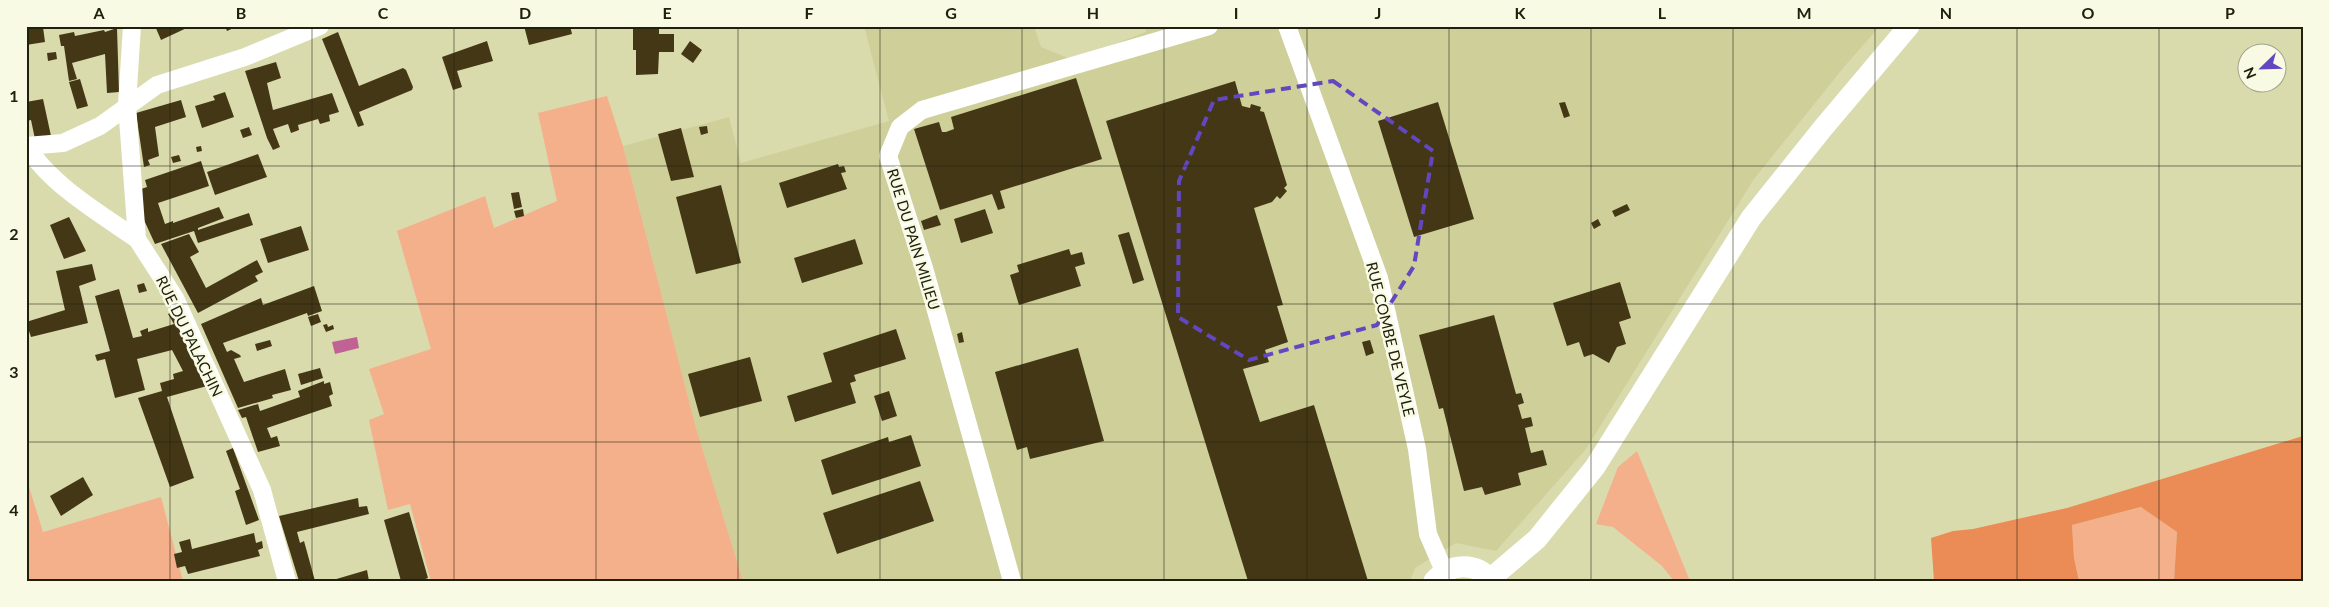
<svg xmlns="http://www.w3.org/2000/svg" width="2329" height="607" font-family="Lato,sans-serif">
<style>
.built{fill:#cecf99}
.green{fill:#f4af8b}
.forest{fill:#eb8c57}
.water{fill:#c16294}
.building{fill:#443715}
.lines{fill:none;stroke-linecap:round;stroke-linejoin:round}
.minor{stroke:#fff;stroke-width:18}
.major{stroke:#fff;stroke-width:21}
.marked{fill:none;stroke:#6347c0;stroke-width:4;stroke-dasharray:10 6;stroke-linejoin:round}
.grid{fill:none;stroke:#20200f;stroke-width:1;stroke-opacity:0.55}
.labels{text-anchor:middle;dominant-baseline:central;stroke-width:5;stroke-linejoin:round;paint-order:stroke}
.street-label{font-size:15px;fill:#20200f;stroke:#f9fae3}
.neatline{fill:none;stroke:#20200f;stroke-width:2}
.grid-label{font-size:16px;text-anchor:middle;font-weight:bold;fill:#20200f}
</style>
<rect width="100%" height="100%" fill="#dadbad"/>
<path class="built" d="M864 26H1034L1041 47 1073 60 1146 32 1145 26H1880L1844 67 1754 179 1586 449 1496 551 1456 543 1415 568 1410 581H743L696 428 623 146 729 117 741 163 889 121Z"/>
<path class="green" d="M607 96 623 146 696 428 743 581H431L410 504 388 510 369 420 384 414 369 369 431 349 397 231 485 196 494 228 557 201 538 113Z
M1637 451 1690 581H1674L1662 566 1613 527 1596 524 1618 467Z
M26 477 43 532 161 497 183 581H26Z
M2142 507 2177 532 2174 581H2079L2074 558 2072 525Z"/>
<path class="forest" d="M2303 436V581H2174L2177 532 2141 507 2072 525 2074 558 2079 581H1934L1931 538 1953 531 1973 529 2067 508Z"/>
<path class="water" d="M357 337 359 348 335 354 332 342Z"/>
<path class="building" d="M26 26 43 27 45 42 26 45Z
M155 26H191L161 40Z
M225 26H238L227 31Z
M524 26H570L572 34 529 45Z
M633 26H659V34H674V52H659L658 74 636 75V50H633Z
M117 28 119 92 107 93 105 54 72 63 77 79 69 81 64 46H61L59 35 74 32 75 36 104 30 105 32Z
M338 32 359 86 403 68 406 70 413 87 412 90 359 112 364 125 358 127 322 39Z
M487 41 493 61 457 71 462 87 453 90 442 57Z
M690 41 702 50 693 63 681 54Z
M56 52 57 59 48 61 47 53Z
M276 62 281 78 267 83 273 110 332 93 339 112 329 115 330 121 320 124 318 119 298 125 299 130 291 133 288 124 273 129 280 147 273 150 267 138 245 71Z
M1076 78 1102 159 1000 191 1005 208 998 210 992 194 940 210 914 129 939 122 942 132H946L954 129 951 117Z
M80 79 88 106 77 109 69 82Z
M1235 81 1242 106 1250 108 1251 104 1261 107 1260 111 1264 112 1287 185 1284 188 1287 191 1280 199 1277 196 1272 202 1254 208 1283 305 1277 306 1288 342 1265 350 1269 362 1243 369 1260 422 1314 405 1368 581H1248L1106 121Z
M225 92 234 117 202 128 195 106 215 100 213 96Z
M43 99 51 136 35 139 31 120 26 121V102Z
M181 100 186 117 155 127 159 156 148 160 150 165 144 167 136 113Z
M1438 102 1474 219 1414 237 1378 121Z
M1565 102 1570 116 1564 118 1559 103Z
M707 126 708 133 701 135 699 127Z
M249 127 252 135 243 138 240 130Z
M681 128 694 177 671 181 658 134Z
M201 146 202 151 197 152 196 147Z
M258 154 267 177 215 195 207 172Z
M179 155 181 161 173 163 171 157Z
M201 161 209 186 158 203 165 224 173 221V223L219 207 224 218 198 228V230L249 213 253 225 198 243 194 231 155 244 144 220 138 190 147 187 145 180Z
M838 164 839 167 844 166 846 172 841 173 847 189 787 208 779 183Z
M721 185 741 263 696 274 676 197Z
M519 192 522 207 514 209 511 193Z
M1627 204 1630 210 1615 217 1612 211Z
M523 209 524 216 516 218 514 211Z
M985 209 993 233 961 243 954 219Z
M937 215 941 225 924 230 921 221Z
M69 217 86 251 64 259 50 225Z
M1598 219 1601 225 1594 229 1591 223Z
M301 226 309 250 268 263 260 239Z
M1129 232 1144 280 1133 284 1118 235Z
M189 234 199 252 190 257 206 288 257 260 263 272 255 276 258 281 198 313 161 244Z
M855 239 863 264 802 283 794 258Z
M1069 249 1071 255 1082 252 1085 264 1075 267 1081 286 1019 305 1010 275 1019 272 1017 265Z
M92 264 96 280 79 286 88 323 31 337 26 322 65 310 56 271Z
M1620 282 1631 318 1619 322 1626 344 1617 347 1609 363 1593 354 1584 357 1579 342 1567 346 1553 303Z
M144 283 147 291 139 293 137 285Z
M314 286 322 311 308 316 307 313 223 343 227 352 231 350 240 355 241 357 234 359 244 382 285 369 291 390 272 395 273 398 238 408 201 324 254 301 261 298 263 305Z
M119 289 133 338 142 336 140 331 148 328V332L174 324 168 314 172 312 207 386 167 397 194 478 170 487 138 398 162 391 160 383 174 379 173 374 183 371 172 350 137 359 145 390 115 398 105 359 97 361 95 355 110 351 95 296Z
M318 314 321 322 311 326 308 317Z
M1494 315 1516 394 1521 393 1524 403 1518 405 1522 419 1531 417 1533 426 1525 428 1531 453 1543 450 1547 465 1518 473 1521 485 1485 495 1482 487 1464 491 1443 408 1439 409 1419 335Z
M327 324 328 327 333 325 334 329 326 332 323 325Z
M896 329 906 359 854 375 856 381 850 383 856 403 795 422 787 396 832 382 823 353Z
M962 332 964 342 959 343 957 334Z
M270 340 272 346 257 351 255 344Z
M1370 340 1374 353 1366 356 1362 342Z
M1078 348 1104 441 1030 459 1027 447 1017 450 995 372Z
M750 357 762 401 700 417 688 374Z
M320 368 323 378 301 385 298 374Z
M324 381V384L330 382 333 394 329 396 332 406 267 428 271 438 277 436 280 446 258 452 246 417 242 418 238 410 258 404 260 411 300 397 298 391Z
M889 391 897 416 882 421 874 396Z
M911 435 921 466 832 495 821 460 888 437 889 442Z
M233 448 259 520 246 525 235 491 240 489 226 451Z
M83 477 93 495 61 516 50 496Z
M920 481 934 521 837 554 823 513Z
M358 498 359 507 367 506 369 514 297 532 300 543 304 541 315 581H299L279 516Z
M409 512 428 578 420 581H401L384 520Z
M254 533 256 543 262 541 263 548 258 550 260 556 188 574 185 566 177 568 174 554 182 552 179 542 190 539 192 549Z
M367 570 369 581H333V580Z"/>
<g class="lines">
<path class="minor" d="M132 26 127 105 137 239 175 298 262 490 287 581
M1287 26 1379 278 1417 449 1428 534 1444 571
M26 146 63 143 100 126 157 85 245 57 320 26
M27 146C48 183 102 215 137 239
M1012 581 924 268 888 156 900 127 922 110 1209 26"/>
<path class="major" d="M1490 579 1537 539 1595 467 1751 218 1823 128 1909 26
M1434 581C1450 563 1476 561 1492 581"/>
</g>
<path class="marked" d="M1333 81 1433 151 1414 266 1377 325 1249 360 1178 317 1179 181 1214 100Z"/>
<path class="grid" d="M170 26V581M312 26V581M454 26V581M596 26V581M738 26V581M880 26V581M1022 26V581M1164 26V581M1307 26V581M1449 26V581M1591 26V581M1733 26V581M1875 26V581M2017 26V581M2159 26V581M26 166H2303M26 304H2303M26 442H2303"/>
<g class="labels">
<g class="street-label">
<text transform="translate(914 239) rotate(73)">RUE DU PAIN MILIEU</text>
<text transform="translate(190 336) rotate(64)">RUE DU PALACHIN</text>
<text transform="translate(1391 339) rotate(76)">RUE COMBE DE VEYLE</text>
</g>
</g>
<rect width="2329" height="607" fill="none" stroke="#f9fae3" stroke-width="55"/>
<g transform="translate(2262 68) rotate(247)"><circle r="24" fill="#f9fae3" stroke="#a2a38e"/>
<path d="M0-4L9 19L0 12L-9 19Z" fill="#6347c0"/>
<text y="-8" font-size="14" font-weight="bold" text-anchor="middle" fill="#20200f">N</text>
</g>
<rect x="28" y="28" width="2274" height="552" class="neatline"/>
<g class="grid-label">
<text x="99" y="19">A</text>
<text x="241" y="19">B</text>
<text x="383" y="19">C</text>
<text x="525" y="19">D</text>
<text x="667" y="19">E</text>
<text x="809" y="19">F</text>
<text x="951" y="19">G</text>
<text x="1093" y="19">H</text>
<text x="1236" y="19">I</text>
<text x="1378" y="19">J</text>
<text x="1520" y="19">K</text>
<text x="1662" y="19">L</text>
<text x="1804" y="19">M</text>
<text x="1946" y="19">N</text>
<text x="2088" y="19">O</text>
<text x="2230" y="19">P</text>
<text x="14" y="102">1</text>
<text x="14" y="240">2</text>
<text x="14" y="378">3</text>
<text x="14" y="516">4</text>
</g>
</svg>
